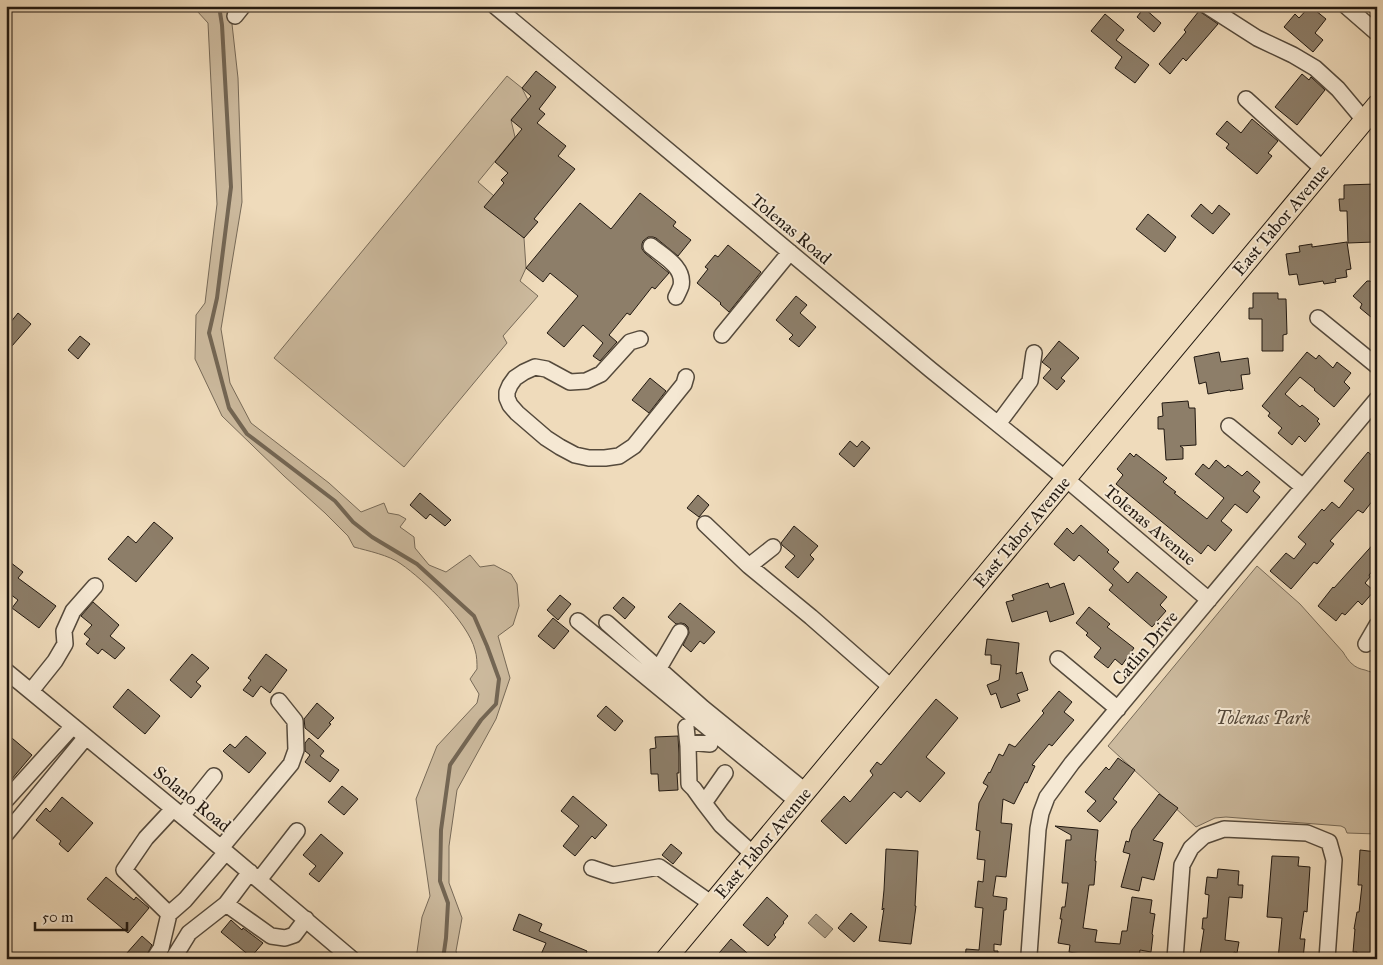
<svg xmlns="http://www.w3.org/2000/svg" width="1383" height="965" font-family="'IM FELL Great Primer',serif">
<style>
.green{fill:#ccba9e;stroke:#776a58}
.water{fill:#a99981;stroke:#736654}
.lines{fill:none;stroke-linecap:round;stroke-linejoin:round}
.stream{stroke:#736654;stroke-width:4}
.building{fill:#8d7e69;stroke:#221911}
.minor-casing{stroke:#554a3c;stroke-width:18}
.major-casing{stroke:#221911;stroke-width:22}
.minor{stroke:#f5e8d3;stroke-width:15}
.major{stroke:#efdbbb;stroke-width:20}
.labels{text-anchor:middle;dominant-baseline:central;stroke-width:4;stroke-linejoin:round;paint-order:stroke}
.street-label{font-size:18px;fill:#221911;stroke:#f5e8d3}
.park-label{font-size:18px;font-style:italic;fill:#55493b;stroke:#f5e8d3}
</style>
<rect width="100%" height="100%" fill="#efdbbb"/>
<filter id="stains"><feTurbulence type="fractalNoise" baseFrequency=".004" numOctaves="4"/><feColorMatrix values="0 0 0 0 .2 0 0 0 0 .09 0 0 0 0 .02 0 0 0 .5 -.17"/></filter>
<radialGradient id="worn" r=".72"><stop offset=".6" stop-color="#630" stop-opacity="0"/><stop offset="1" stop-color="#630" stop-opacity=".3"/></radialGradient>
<path class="green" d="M195 6H230L238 78 242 202 221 329 230 383 251 423 329 483 361 512 384 503 388 513 399 515 406 519 400 527 414 537 415 548 429 565 446 572 470 555 480 567 494 565 511 574 517 584 519 606 513 625 498 636 510 678 496 719 457 790 449 846V883L462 918 456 951 458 959H416L422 917 430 896 416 799 437 746 477 703 479 694 470 679 477 669C477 663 477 656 475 650 468 622 424 580 401 564 389 555 368 551 354 547L348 536 325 513 284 476 222 416 195 359 196 315 205 303 217 204 208 23 197 11Z
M507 76 522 88 528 100 511 120 515 137 478 182 494 196 485 207 524 238 526 268 520 281 538 296 503 336 507 343 404 467 274 358Z
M1257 566 1300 604 1343 652C1349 662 1354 668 1365 670 1370 672 1373 672 1377 675V834L1347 833 1345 828 1341 826 1226 817 1215 818 1196 827 1108 746Z"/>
<path class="water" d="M816 914 833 929 825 938 808 923Z"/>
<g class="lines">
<path class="stream" d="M219 6 222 25 231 187 217 298 209 333 229 408 247 434 335 501 353 522 372 537 417 564 474 616 487 646 499 679 496 704 481 720 450 765 441 830 440 881 448 903 446 938 443 959"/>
</g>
<path class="building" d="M1310 6 1326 19 1315 33 1323 40 1313 52 1284 27 1295 14 1299 18Z
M1144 8 1161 23 1154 32 1137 17Z
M1199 11 1218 24 1186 61 1183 58 1170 74 1159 64 1186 32 1184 30Z
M1105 14 1124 30 1116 40 1149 65 1135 83 1115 68 1122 57 1091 31Z
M536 71 556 87 539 109 545 114 537 123 566 146 558 156 575 169 534 219 538 222 524 238 484 207 504 183 501 180 508 173 495 162 522 129 511 120 531 96 522 88Z
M1302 74 1309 80 1311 77 1325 90 1297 125 1275 107Z
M1252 119 1278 141 1268 153 1272 156 1257 174 1226 148 1229 144 1216 134 1227 121 1241 133Z
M1376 184 1377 227H1374V242L1348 243 1347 211H1340L1339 199H1344V185Z
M640 193 676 222 673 226 691 240 678 256 656 238 653 237H648L643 241 642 244V249L645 253 669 273 655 289 652 287 630 315 627 313 609 335 617 342 600 361 593 356 603 343 583 325 564 347 547 333 578 296 550 273 543 282 526 268 580 203 611 229Z
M1201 204 1212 214 1219 205 1230 214 1213 234 1191 216Z
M1148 214 1176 237 1165 252 1136 229Z
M1347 242 1351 269 1346 270 1347 277 1335 279 1336 282 1324 284 1323 281 1299 285 1297 274 1289 275 1286 254 1300 252 1299 246 1312 244V247Z
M728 245 761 272 729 312 720 304 721 303 697 283 708 269 705 267 715 255 718 257Z
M1367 281H1370L1377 286V322L1360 308 1362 304 1353 296Z
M1253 293H1278V299H1286L1287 334 1283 335V351H1262V319H1249V308H1253Z
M796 296 807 305 800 313 816 327 799 347 789 339 793 335 776 320Z
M18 313 31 324 12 346 6 342V328Z
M80 336 90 344 78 359 68 350Z
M1059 341 1079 358 1061 378 1065 381 1057 390 1043 378 1051 369 1042 362Z
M1219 352 1221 362 1248 358 1250 374 1241 375 1243 389 1230 391V390L1208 394 1206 382 1199 384 1194 357Z
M1307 352 1316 359 1319 355 1333 368 1337 362 1351 373 1344 382 1350 388 1334 407 1314 390 1315 389 1300 377 1285 394 1300 407 1302 405 1319 419 1317 421 1320 424 1305 442 1299 436 1292 445 1278 433 1282 428 1268 416 1270 413 1262 406Z
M650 378 666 391 649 413 632 400Z
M1188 401 1189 408H1195L1196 445 1180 446 1183 448V459L1166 460 1164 429H1158V417L1163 416 1162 403Z
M850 441 857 447 862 441 870 448 854 467 839 454Z
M1368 452 1377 460V495L1363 513 1358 510 1330 541 1334 544 1317 564 1314 562 1291 589 1270 571 1286 553 1294 559 1306 544 1298 537 1322 509 1324 511 1332 502 1339 508 1354 489 1344 481Z
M1130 453 1134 457 1136 454 1167 478 1163 482 1176 492 1174 493 1207 519 1224 498 1195 474 1203 464 1209 469 1216 460 1225 468 1228 465 1242 476 1247 471 1260 482 1253 491 1260 497 1247 513 1235 504 1221 521 1232 530 1215 551 1208 545 1201 554 1116 484 1123 475 1117 469Z
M420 493 451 520 445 526 430 514 426 519 410 505Z
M698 495 709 505 699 517 687 508Z
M154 522 173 538 136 582 108 559 128 536 136 543Z
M1081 525 1109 550 1107 552 1119 562 1113 569 1128 583 1137 572 1167 597 1160 605 1166 611 1152 627 1109 590 1113 585 1079 555 1074 561 1054 544 1067 528 1073 534Z
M794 526 818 546 810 555 814 559 798 578 785 567 795 556 782 545 781 543Z
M1377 540V566L1369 575 1370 577 1365 583 1374 591 1362 605 1358 601 1345 615 1342 613 1336 621 1318 606 1333 587 1334 588Z
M6 559 23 572 18 578 56 606 39 628 12 608 18 600 6 591Z
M1048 583 1050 588 1064 583 1074 614 1050 622 1047 611 1012 622 1006 602 1014 600 1012 595Z
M560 595 571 604 558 620 547 610Z
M623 597 635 607 625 619 613 608Z
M93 602 119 625 110 636 125 648 115 659 102 649 98 654 86 644 90 639 84 634 92 625 81 616Z
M680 603 715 632 704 644 700 641 691 652 683 645 689 633 688 627 685 624 681 623 676 624 668 617Z
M1089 607 1110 624 1107 627 1134 648 1122 665 1115 659 1108 668 1094 657 1101 648 1086 635 1088 633 1076 623Z
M553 618 569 631 554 649 538 636Z
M987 639 1019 643 1016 674 1022 672 1028 690 1017 694 1020 701 1001 708 996 693 991 695 987 685 999 680 1001 665 991 664V655H985Z
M192 654 209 668 196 682 201 686 191 698 170 680Z
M266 654 287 670 270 693 261 686 253 697 243 690 251 680 248 678Z
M128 689 160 716 145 734 113 707Z
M1059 691 1072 702 1064 712 1074 720 1052 746 1049 744 1032 765 1035 766 1027 783 1025 782 1014 804 1003 799 1001 823 1012 824 1006 877 996 876 993 896 1007 898 1006 910H1004L1001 945 994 944V951H998V959H965L966 949 979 950 983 908 975 907 978 881 983 882 985 860 977 859 980 831 976 830 979 803 988 786 983 783 989 772 990 773 999 754 1003 756 1009 744 1015 747 1044 713 1042 711Z
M936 699 958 718 926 757 945 773 920 802 907 791 901 798 894 792 846 844 821 821 844 796 850 802 873 775 870 771 877 762 881 765Z
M317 703 334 718 329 723 331 724 318 739 305 728 304 719Z
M606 706 623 721 615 731 597 716Z
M6 733 32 755 6 786Z
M246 736 266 753 249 773 223 751 230 744 235 748Z
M678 736 679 754V773H677L678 790 659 791 658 774H651L650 749 656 748 655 737Z
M309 738 324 751 320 756 339 770 330 782 305 762 310 755 305 751V743Z
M1118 758 1135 770 1113 799 1117 802 1100 822 1087 811 1096 801 1085 792 1106 767 1109 770Z
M342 786 358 799 344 815 328 802Z
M1159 794 1178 808 1153 840 1163 843 1154 880 1142 877 1139 891 1121 887 1130 854 1123 852 1126 841 1129 842 1132 830Z
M573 796 607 825 595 839 592 836 575 856 563 846 579 826 561 811Z
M62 797 93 823 68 852 59 844 61 841 36 820 46 808 50 812Z
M1055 826 1098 830 1095 861H1096L1094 885H1089L1083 928 1097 930 1095 942 1120 944 1122 931H1127L1132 897 1152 900 1150 913 1155 914 1152 934 1153 935 1151 952 1140 950 1139 959 1093 954V956L1069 952 1070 945 1058 943 1062 919H1060L1062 907H1065L1068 883H1062L1066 840H1071V835Z
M321 834 343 853 319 882 309 874 316 866 303 855Z
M671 844 682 853 673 864 662 855Z
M886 849 918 851 915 906H916L911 944 879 941 884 908 882 910 884 890Z
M1360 850 1377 852V959H1356L1357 952H1353L1355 929H1354L1357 912H1359L1362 885H1358Z
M1272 856 1299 857 1298 866 1310 867 1307 912 1304 911 1300 939H1305L1303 959H1278L1282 918 1267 917Z
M1218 869 1239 871 1238 885H1243L1242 898 1229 897 1225 940 1239 942 1237 953 1234 952 1233 959H1212V956L1200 955 1204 929H1202L1203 918H1207L1209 895 1205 894 1207 877 1217 878Z
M106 877 134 900 136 897 149 908 128 933 87 899Z
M767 897 788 916 783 922 784 923 774 935 776 937 768 946 743 925Z
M851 913 867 927 854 942 838 928Z
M519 914 542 924 539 931 587 951 584 959H539L546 943 513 930Z
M231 920 242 930 243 928 263 943 251 957 221 932Z
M142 936 152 945 145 959H131L126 954Z
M731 939 754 959H714Z"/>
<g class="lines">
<g class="minor-casing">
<path id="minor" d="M495 6 931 370 1066 479 1209 600
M1207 6 1257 38 1293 55 1315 68 1338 89 1364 120
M1346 6 1377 33
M235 16 243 6
M1246 99 1323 169
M651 246C663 256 685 267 681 286 680 289 678 293 676 297
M1318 318 1377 366
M722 335 790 252
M640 339 630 342 601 374 586 381 570 382 546 369 535 367 524 372 515 378 510 385 507 392V398L510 405 517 413 546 438 560 447 575 455 589 458H605L619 456 634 446 684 384 686 377
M998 424 1030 381 1034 353
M1229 426 1303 487
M705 524 749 566
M773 547 749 566 811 617 892 688
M578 621 797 801
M607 623 703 708 805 791
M1366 644 1377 625
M1058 659 1118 709
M659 668 680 632
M6 671 221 848 352 959
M31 691 55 661 65 644 64 631 73 611 95 586
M686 727 688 746 689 784 694 789 704 803
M688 742 710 744
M725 773 704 803 721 825 753 854
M6 800 73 726
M182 816 214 776
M6 834 86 737
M221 848 291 764 296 750 295 721 279 701
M592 868 613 875 659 867 712 904
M259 880 297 831
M226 904 271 936 285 938 294 935 306 919
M169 914 124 870 146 838 173 809
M154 959 161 948 169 914 185 900 226 852
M173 959 189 933 226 904 250 872
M1030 959 1029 955 1038 829 1041 813 1047 797 1072 763 1377 399
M1175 959 1182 865 1191 848 1204 836 1224 829 1307 833 1329 842 1334 860 1327 959"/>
</g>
<g class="major-casing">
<path id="major" d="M666 959 1377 105"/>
</g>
<use href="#minor" class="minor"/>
<use href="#major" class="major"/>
</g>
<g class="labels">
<g class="street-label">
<text transform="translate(1281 220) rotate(-50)">East Tabor Avenue</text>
<text transform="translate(791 229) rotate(40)">Tolenas Road</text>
<text transform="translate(1150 525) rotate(40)">Tolenas Avenue</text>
<text transform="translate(1022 532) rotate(-50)">East Tabor Avenue</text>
<text transform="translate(1145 648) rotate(-50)">Catlin Drive</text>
<text transform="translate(192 799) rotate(39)">Solano Road</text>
<text transform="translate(763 843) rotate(-50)">East Tabor Avenue</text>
</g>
<g class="park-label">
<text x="1263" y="718">Tolenas Park</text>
</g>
</g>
<rect width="1383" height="965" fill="none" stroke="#efdbbb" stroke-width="25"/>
<rect x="8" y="8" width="1368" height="950" fill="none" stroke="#221911" stroke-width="2.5"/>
<rect x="12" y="12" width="1358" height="940" fill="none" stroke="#221911"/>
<path d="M35 922v8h92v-8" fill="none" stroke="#221911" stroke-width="2.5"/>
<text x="42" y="922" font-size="15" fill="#221911" stroke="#f5e8d3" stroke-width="4" paint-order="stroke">50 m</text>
<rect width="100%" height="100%" filter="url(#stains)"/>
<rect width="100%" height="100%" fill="url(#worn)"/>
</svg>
